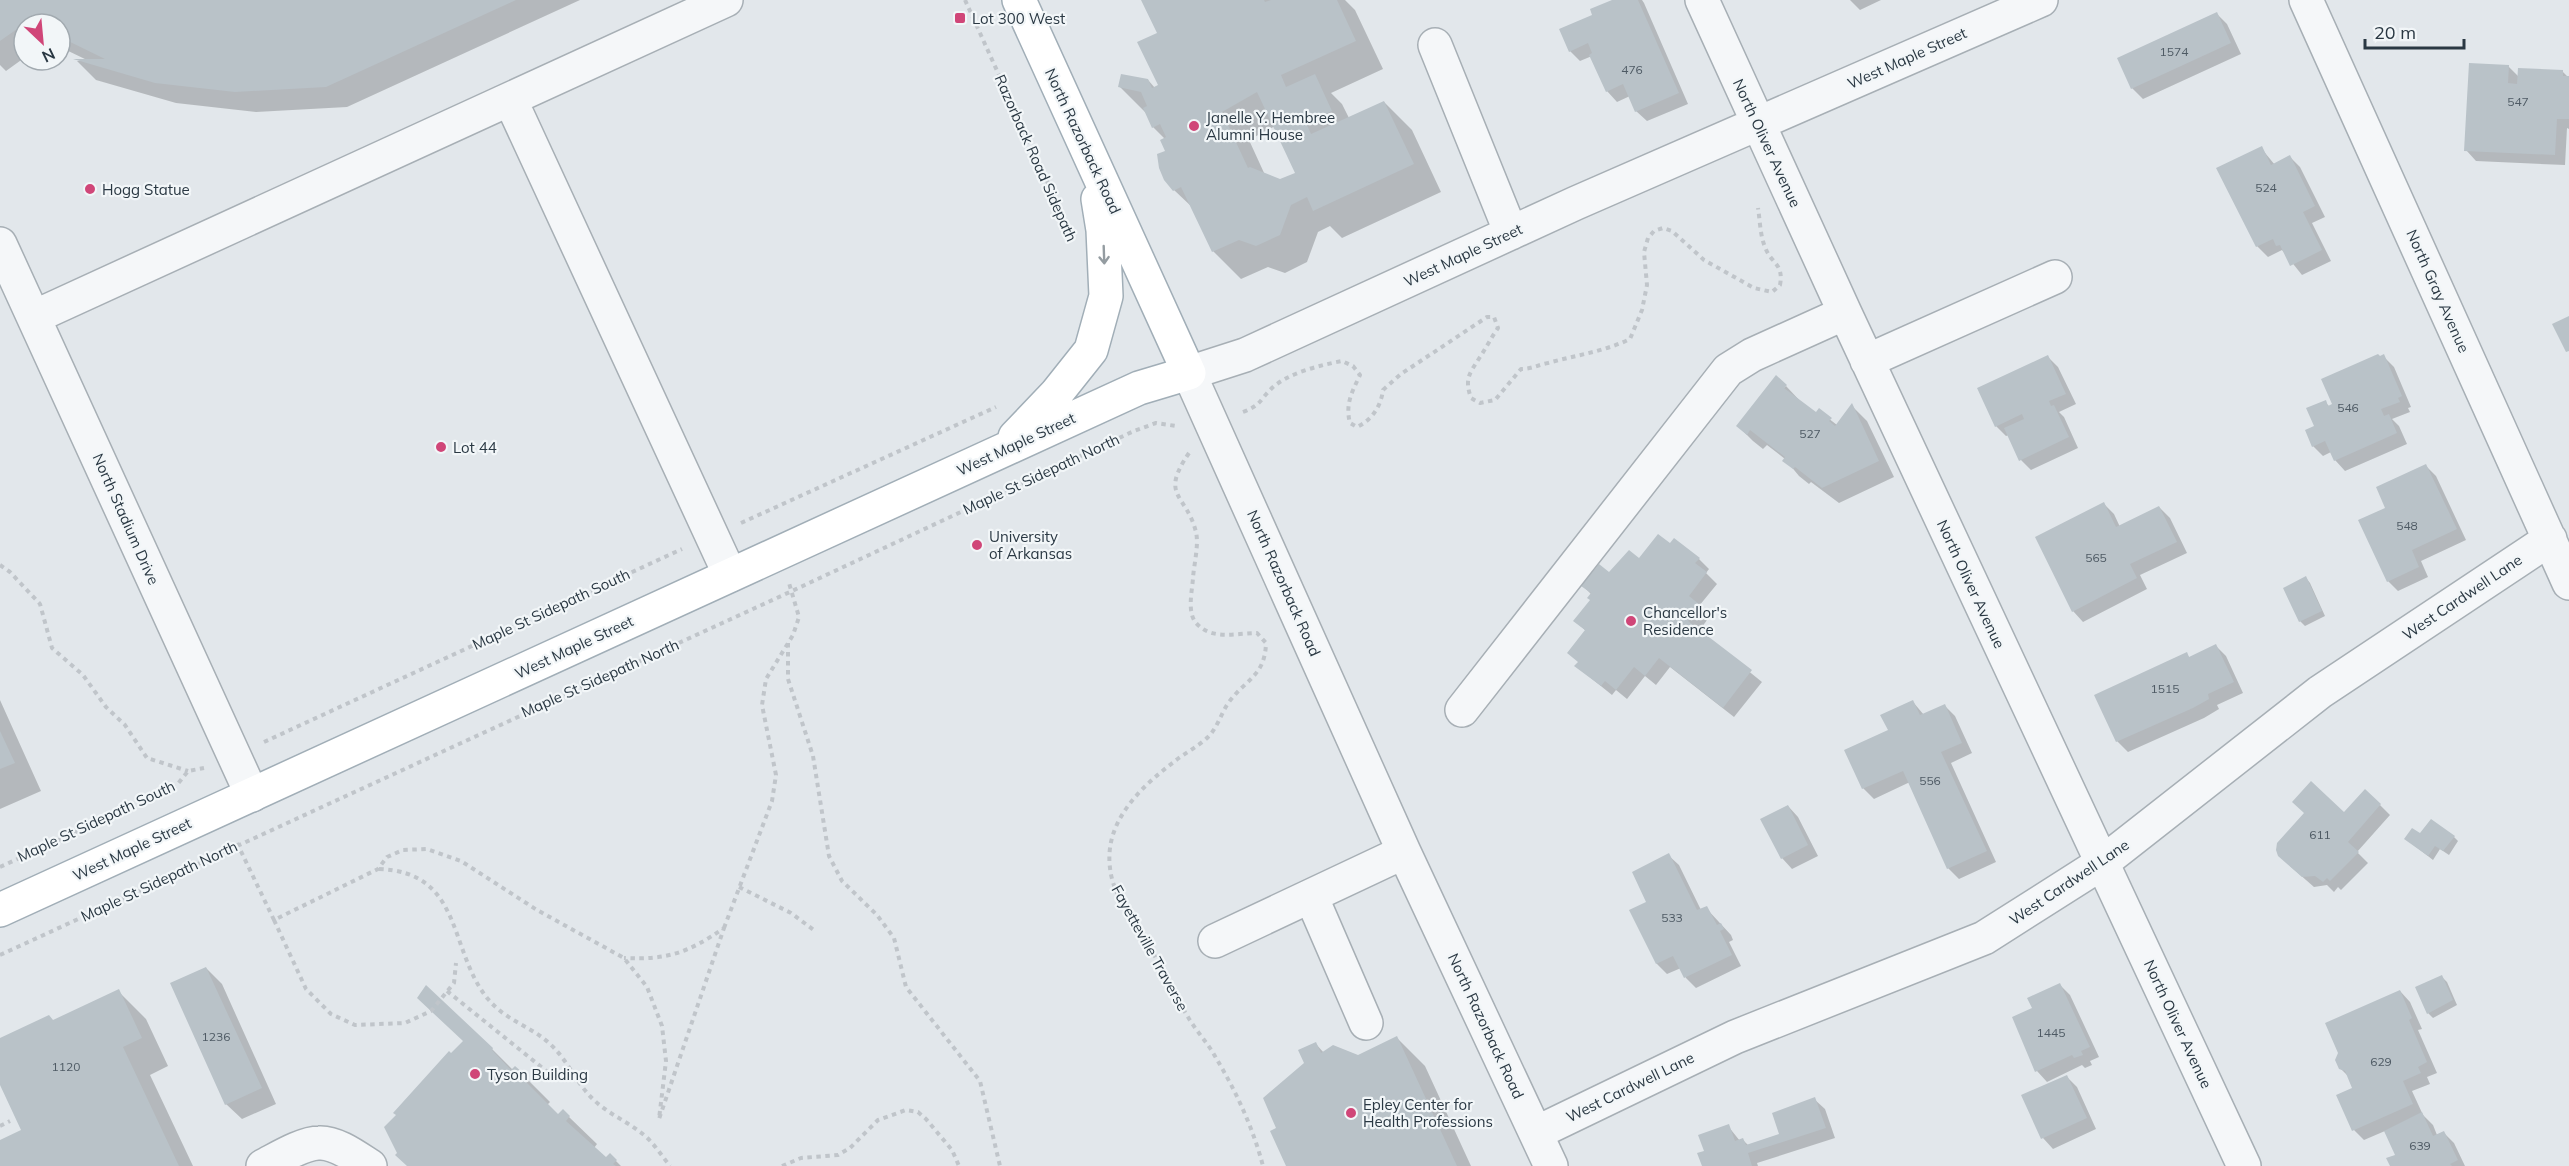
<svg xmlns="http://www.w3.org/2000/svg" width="2569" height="1166" font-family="Mulish,sans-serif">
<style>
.shadow{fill:#0003;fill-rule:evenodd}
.building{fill:#b9c2c8;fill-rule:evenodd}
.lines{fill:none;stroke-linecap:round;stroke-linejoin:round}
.minor-casing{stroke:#a7afb5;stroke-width:36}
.major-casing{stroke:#a1aeb7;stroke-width:36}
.path{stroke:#c0c5ca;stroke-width:4;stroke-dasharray:4.5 4.5;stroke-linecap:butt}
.minor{stroke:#f5f7f9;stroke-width:33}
.major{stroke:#fff;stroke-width:33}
.oneway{stroke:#949ca1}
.poi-dot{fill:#d04678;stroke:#f2f6f8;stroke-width:2}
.labels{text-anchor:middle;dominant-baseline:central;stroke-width:4.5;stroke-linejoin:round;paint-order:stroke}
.number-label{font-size:12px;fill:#4e5a64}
.poi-label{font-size:15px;fill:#2a3843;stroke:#f2f6f8;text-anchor:start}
.street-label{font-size:15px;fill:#2a3843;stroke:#f2f6f8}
</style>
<rect width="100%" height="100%" fill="#e2e7eb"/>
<path class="shadow" d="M0 0H580L347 107 256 112 176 103 96 80 77 61H89L60 47V24H24V58L6 71 0 65Z
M1143 0H1345L1355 10 1383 69 1331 93 1342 104 1349 118 1384 102 1412 130 1441 192 1342 238 1330 226 1318 232 1307 262 1285 273 1268 267 1241 279 1213 251 1193 208 1174 190 1165 139 1153 127 1148 115 1120 87 1148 80 1155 88 1159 86V34ZM1275 126 1297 174 1280 181 1265 175 1249 140Z
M1615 0H1642L1644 3 1688 104 1647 121 1636 111 1630 96 1617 102 1607 91 1592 56 1580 61 1570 51 1594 16Z
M1850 0H1881L1860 10Z
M2217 14 2227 24 2241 54 2143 99 2132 88 2119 59Z
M2508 66 2519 77 2562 71 2569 78V129L2567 128 2565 165 2476 161 2466 150Z
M2261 148 2275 165 2290 157 2300 167 2325 217 2312 223 2331 261 2302 275 2282 250 2268 257 2257 246Z
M2383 356 2394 367 2411 407 2408 408 2410 412 2392 419 2399 426 2407 444 2345 471 2335 460 2331 452 2323 456 2313 446 2316 427 2325 402 2330 407Z
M2048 357 2058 367 2076 404 2059 412 2064 417 2078 448 2031 470 2021 460 2009 435 2006 436 1996 426Z
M1786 386 1801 402 1816 414 1819 411 1837 425 1852 406 1867 421 1894 477 1839 503 1811 482 1809 484 1799 476 1785 459 1767 445 1763 449 1753 441 1738 426Z
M2426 466 2436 476 2466 540 2421 561 2428 577 2398 591 2388 581 2387 508Z
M2104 504 2114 514 2120 527 2159 507 2170 518 2187 553 2140 575 2147 589 2083 622 2073 611Z
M1670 545 1699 559 1709 569 1706 573 1717 584 1699 606 1710 616 1699 631 1762 682 1734 717 1670 667 1656 685 1645 676 1627 699 1616 690 1612 695 1576 666 1579 663 1586 631 1575 621 1591 600 1592 595 1583 586Z
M2306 578 2310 583 2325 616 2305 626 2300 621Z
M2216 646 2226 656 2243 693 2217 705 2219 709 2204 718 2128 752 2117 741 2096 695 2186 654 2190 658Z
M0 700 41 791 0 809Z
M1913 702 1924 715 1945 706 1955 716 1972 753 1951 763 1996 862 1959 879 1948 868 1910 782 1874 799 1863 788 1890 731Z
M2380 805 2390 815 2357 852 2368 863 2341 890 2338 887 2334 892 2327 885 2314 887 2290 866 2344 814Z
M1788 806 1798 817 1818 856 1792 869 1782 858Z
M2421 835 2454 837 2458 841 2449 855 2440 849 2433 860 2406 839Z
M1668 855 1679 865 1701 910 1706 908 1731 935 1733 940 1729 942 1741 966 1696 988 1686 978 1681 968 1667 974 1657 964 1631 911 1648 902Z
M206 968 222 984 276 1104 242 1119 226 1104Z
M2442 977 2447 982 2457 1005 2433 1018 2428 1013Z
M2060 985 2070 995 2099 1057 2090 1061 2092 1065 2085 1068 2082 1065 2047 1082 2037 1071 2014 1018 2034 1009Z
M118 991 146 1019 168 1066 150 1075 193 1166H0V1141L23 1131 0 1082V1040L53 1021Z
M2400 991 2410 1002 2422 1029 2418 1030 2437 1073 2427 1077 2430 1084 2412 1091 2423 1115 2433 1125 2437 1135 2443 1132 2454 1143 2465 1166H2391L2397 1155 2385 1131 2364 1140 2354 1130V1089L2349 1077 2340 1068Z
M1397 1038 1425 1066 1471 1166H1288L1278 1129 1316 1044 1324 1053 1358 1056Z
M492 1049 513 1070 515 1068 522 1074 550 1102 547 1105 558 1116 569 1117 597 1144 594 1148 606 1159 610 1155 621 1166H408Z
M2067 1077 2077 1087 2096 1129 2053 1149 2043 1138Z
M1814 1099 1825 1109 1835 1138 1757 1163 1758 1166H1703L1706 1152 1728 1126 1740 1141 1743 1140 1749 1146 1781 1135Z"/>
<path class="building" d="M0 0H516L326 87 235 92 155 83 73 59H105L60 37V24H32L27 22 0 41Z
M1141 0H1264L1265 2 1271 0H1337L1356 41 1281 75 1286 87 1315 74 1332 111 1306 123 1311 134 1384 101 1414 164 1313 211 1307 197 1291 205 1280 235 1256 246 1239 240 1212 252 1181 187 1173 191 1164 180 1159 168 1157 154 1165 151 1160 140 1166 137 1160 124 1152 128 1143 108 1147 106 1141 92 1118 87 1121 74 1148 79 1152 88 1158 85 1137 42 1157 33ZM1257 92 1295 173 1280 179 1250 167 1248 168 1222 112Z
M1612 0H1638L1679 93 1635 112 1623 84 1606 92 1589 55 1592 53 1588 43 1569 52 1559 29 1592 15 1590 9Z
M2217 12 2231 43 2131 89 2117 58Z
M2469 63 2509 65 2508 83 2517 84 2518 68 2563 70V76H2569V119H2557L2555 155 2464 151Z
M2262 146 2271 165 2290 155 2315 206 2303 212 2322 250 2290 266 2280 245 2276 246 2273 239 2256 247 2216 168Z
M2569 316V351L2566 352 2552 324Z
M2378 354 2380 356 2384 354 2402 396 2398 398 2400 402 2381 409 2384 416 2389 414 2397 433 2334 461 2325 441 2312 447 2305 430 2314 426 2306 408 2326 400 2328 406 2332 404 2321 379Z
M2048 355 2066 394 2049 401 2051 406 2054 405 2069 437 2019 461 2004 428 2024 419 2022 414 1995 427 1977 388Z
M1776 375 1787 385 1784 388 1816 412 1819 408 1832 418 1829 421 1835 426 1852 403 1879 461 1822 488 1795 467 1793 469 1782 461 1785 457 1750 430 1747 435 1736 426Z
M2426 464 2457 529 2412 550 2419 567 2387 582 2358 520 2385 508 2376 487Z
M2104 502 2116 527 2159 506 2177 542 2130 564 2137 578 2072 612 2035 537Z
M1658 534 1670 543 1674 538 1700 558 1695 563 1707 572 1689 596 1700 605 1688 621 1752 670 1723 708 1659 658 1645 676 1634 667 1616 690 1605 681 1601 686 1574 666 1578 662 1567 653 1585 630 1573 621 1590 600 1587 598 1591 593 1581 586 1599 564 1609 572 1629 550 1639 558Z
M2306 576 2322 611 2299 622 2283 588Z
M2216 644 2234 682 2208 694 2209 699 2193 708 2116 742 2094 695 2187 652 2189 657Z
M1913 700 1920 715 1945 704 1962 743 1941 752 1987 851 1947 869 1903 771 1862 789 1844 750 1888 730 1880 715Z
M0 731 15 763 0 769Z
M2311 781 2344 812 2365 789 2381 804 2348 842 2359 852 2330 881 2327 878 2323 882 2315 876 2302 877 2278 856 2276 850 2277 843 2304 813 2292 802Z
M1788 805 1808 845 1781 859 1760 819Z
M2431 819 2455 836 2443 851 2435 846 2428 856 2404 839 2412 828 2420 833Z
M1669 853 1697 910 1707 906 1717 925 1721 923 1724 929 1720 931 1732 955 1684 978 1673 956 1656 964 1629 910 1646 902 1632 872Z
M206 967 262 1088 225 1105 170 983Z
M2442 975 2453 1000 2427 1014 2415 987Z
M2060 983 2090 1047 2081 1051 2083 1055 2074 1058 2072 1055 2035 1072 2012 1017 2032 1008 2027 998Z
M426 985 493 1048 492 1050 511 1070 515 1066 523 1073 520 1076 558 1114 563 1109 570 1116 566 1121 606 1157 610 1153 617 1160 613 1164 616 1166H407L395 1155 397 1153 384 1127 396 1115 393 1113 449 1051 451 1053 463 1041 417 998Z
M119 989 142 1038 123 1047 179 1166H0V1140L21 1130 0 1085V1038L49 1015 53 1020Z
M2400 990 2412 1018 2409 1020 2427 1062 2418 1067 2421 1073 2403 1081 2413 1104 2352 1131 2336 1095 2352 1088 2345 1071 2339 1069 2335 1060 2338 1053 2325 1023Z
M1397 1036 1457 1166H1286L1270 1131 1276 1128 1263 1098 1304 1063 1298 1050 1316 1042 1321 1053 1333 1045 1358 1055Z
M2067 1075 2087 1118 2041 1139 2021 1095Z
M1815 1097 1826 1128 1748 1153 1752 1166H1702L1697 1153 1704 1151 1698 1135 1729 1124 1735 1141 1743 1138 1746 1145 1779 1134 1772 1113Z
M2422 1112 2433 1136 2444 1131 2458 1160 2450 1164 2452 1166H2390L2386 1158 2395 1155 2384 1131Z"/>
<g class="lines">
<g class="minor-casing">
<path id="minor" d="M1702 0 1845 313 2244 1166
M2306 0 2569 583
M1435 45 1511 233
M510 99 730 575
M0 244 252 795
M34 317 726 0
M1867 361 2055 277
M1462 710 1728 370 1752 355 1845 313
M1311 896 1366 1023
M1215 941 1404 852
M1536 1133 1735 1037 1984 938 2102 863 2320 692 2550 539
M263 1166C277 1159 303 1143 319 1143 336 1142 356 1157 370 1166
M1551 1166 1404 852 1189 373 1245 355 1576 203 2041 0"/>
</g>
<g class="major-casing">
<path id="major" d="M1015 437 1056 394 1091 350 1106 296 1103 230 1098 199
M0 910 1139 388 1189 373 1019 0"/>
</g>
<path class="path" d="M965 0 1066 223
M1243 412C1261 405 1259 401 1271 389 1287 373 1321 365 1342 361L1353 366 1360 375C1352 392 1345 404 1350 423L1357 427C1372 420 1381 406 1383 390L1401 374 1487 317H1494L1498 328C1491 338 1486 348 1480 357 1470 373 1464 378 1471 398L1480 403 1495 400 1521 369C1531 369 1538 365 1548 363 1576 355 1603 352 1630 339L1642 310 1647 285 1644 252 1648 238 1654 231 1663 228 1672 231 1704 260 1754 288 1772 292 1780 285C1784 263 1771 264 1765 247 1760 235 1760 220 1758 208
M1189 453C1159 497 1186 493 1196 532 1199 545 1194 564 1193 578 1192 592 1187 612 1196 623 1212 641 1236 633 1257 633L1266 643C1265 676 1246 679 1229 702 1221 713 1218 727 1208 737 1199 746 1185 753 1175 761 1141 787 1104 821 1110 868 1113 898 1138 928 1153 953 1165 974 1175 996 1188 1017 1196 1031 1208 1043 1216 1058 1236 1091 1253 1128 1263 1166
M741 523 996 407
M0 565 10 572 40 604 52 648 83 675 106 707 125 725 147 758 188 771
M788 643V679L813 756 829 856 842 881 877 915 894 938 906 987 980 1081 1000 1166
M264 742 682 549
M237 843 274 920 378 869 387 857 403 850 427 849 461 861 537 910 624 958 647 987 662 1026 666 1061 659 1119 724 928C688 953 667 960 624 958
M0 867 176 786 188 771 204 768
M379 869C464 872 448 951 488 999 506 1021 531 1026 550 1044 568 1060 577 1085 595 1101 609 1114 626 1121 640 1132 652 1140 661 1155 670 1166
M739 887 791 913 815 931
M274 920 306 989 331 1014 355 1025 405 1023 431 1011 454 983 456 963
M724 928 772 801 776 775 762 705 766 679 793 635 799 617 789 583
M0 955 792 591 1134 431 1156 423 1176 426
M447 991 550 1074
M0 1126 10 1121
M782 1166 801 1158 838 1155 850 1148 878 1120 906 1110 918 1112 926 1119 952 1150 959 1166"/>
<use href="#minor" class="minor"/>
<use href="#major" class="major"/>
</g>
<defs><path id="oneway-shaft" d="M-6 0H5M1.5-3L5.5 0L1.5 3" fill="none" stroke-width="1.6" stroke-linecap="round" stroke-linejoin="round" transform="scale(1.5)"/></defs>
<use class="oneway" href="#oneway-shaft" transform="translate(1104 255) rotate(88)"/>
<g class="poi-dot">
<rect x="954" y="12" width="12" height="12" rx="3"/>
<circle cx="1194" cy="126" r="6"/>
<circle cx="90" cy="189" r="6"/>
<circle cx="441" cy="447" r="6"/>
<circle cx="977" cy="545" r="6"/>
<circle cx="1631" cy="621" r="6"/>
<circle cx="475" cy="1074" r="6"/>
<circle cx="1351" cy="1113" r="6"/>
</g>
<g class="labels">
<g class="number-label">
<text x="2174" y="51">1574</text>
<text x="1632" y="69">476</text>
<text x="2518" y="101">547</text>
<text x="2266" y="187">524</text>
<text x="2348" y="407">546</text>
<text x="1810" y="433">527</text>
<text x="2407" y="525">548</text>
<text x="2096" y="557">565</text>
<text x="2165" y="688">1515</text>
<text x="1930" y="780">556</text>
<text x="2320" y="834">611</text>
<text x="1672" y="917">533</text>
<text x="2051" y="1032">1445</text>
<text x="216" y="1036">1236</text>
<text x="2381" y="1061">629</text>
<text x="66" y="1066">1120</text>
<text x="2420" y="1145">639</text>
</g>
<g class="poi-label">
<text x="972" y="18">Lot 300 West</text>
<text x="1206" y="117">Janelle Y. Hembree<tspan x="1206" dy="17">Alumni House</tspan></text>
<text x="102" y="189">Hogg Statue</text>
<text x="453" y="447">Lot 44</text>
<text x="989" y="536">University<tspan x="989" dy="17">of Arkansas</tspan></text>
<text x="1643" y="612">Chancellor's<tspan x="1643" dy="17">Residence</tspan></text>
<text x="487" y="1074">Tyson Building</text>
<text x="1363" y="1104">Epley Center for<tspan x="1363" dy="17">Health Professions</tspan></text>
</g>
<g class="street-label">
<text transform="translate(1907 58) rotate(-24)">West Maple Street</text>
<text transform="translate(1083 141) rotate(65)">North Razorback Road</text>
<text transform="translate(1767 143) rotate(65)">North Oliver Avenue</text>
<text transform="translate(1036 158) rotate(66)">Razorback Road Sidepath</text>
<text transform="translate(1463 255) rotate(-25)">West Maple Street</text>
<text transform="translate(2438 291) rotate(66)">North Gray Avenue</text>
<text transform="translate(1016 444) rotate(-25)">West Maple Street</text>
<text transform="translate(1041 474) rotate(-25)">Maple St Sidepath North</text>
<text transform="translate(126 519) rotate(66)">North Stadium Drive</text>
<text transform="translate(1284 583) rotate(66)">North Razorback Road</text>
<text transform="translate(1971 584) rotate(65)">North Oliver Avenue</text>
<text transform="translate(2462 597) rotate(-34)">West Cardwell Lane</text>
<text transform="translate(551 609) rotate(-25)">Maple St Sidepath South</text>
<text transform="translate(574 647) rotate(-25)">West Maple Street</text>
<text transform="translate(600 678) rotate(-24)">Maple St Sidepath North</text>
<text transform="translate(96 821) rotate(-25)">Maple St Sidepath South</text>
<text transform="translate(132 849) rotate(-25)">West Maple Street</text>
<text transform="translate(159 881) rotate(-25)">Maple St Sidepath North</text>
<text transform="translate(2069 882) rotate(-34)">West Cardwell Lane</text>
<text transform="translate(1150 948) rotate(61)">Fayetteville Traverse</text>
<text transform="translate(2178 1024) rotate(65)">North Oliver Avenue</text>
<text transform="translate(1486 1026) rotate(65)">North Razorback Road</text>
<text transform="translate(1630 1087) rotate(-26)">West Cardwell Lane</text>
</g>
</g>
<g transform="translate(42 42) rotate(154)"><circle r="28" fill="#f2f6f8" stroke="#a2aab0" stroke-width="1.5"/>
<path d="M0-4.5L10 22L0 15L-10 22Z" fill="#d04678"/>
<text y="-9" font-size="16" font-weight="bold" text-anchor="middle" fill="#2a3843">N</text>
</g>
<path d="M2365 39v9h99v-9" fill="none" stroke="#2a3843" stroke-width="3"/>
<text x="2374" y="39" font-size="18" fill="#2a3843" stroke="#f2f6f8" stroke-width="4.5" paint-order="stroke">20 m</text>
</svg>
